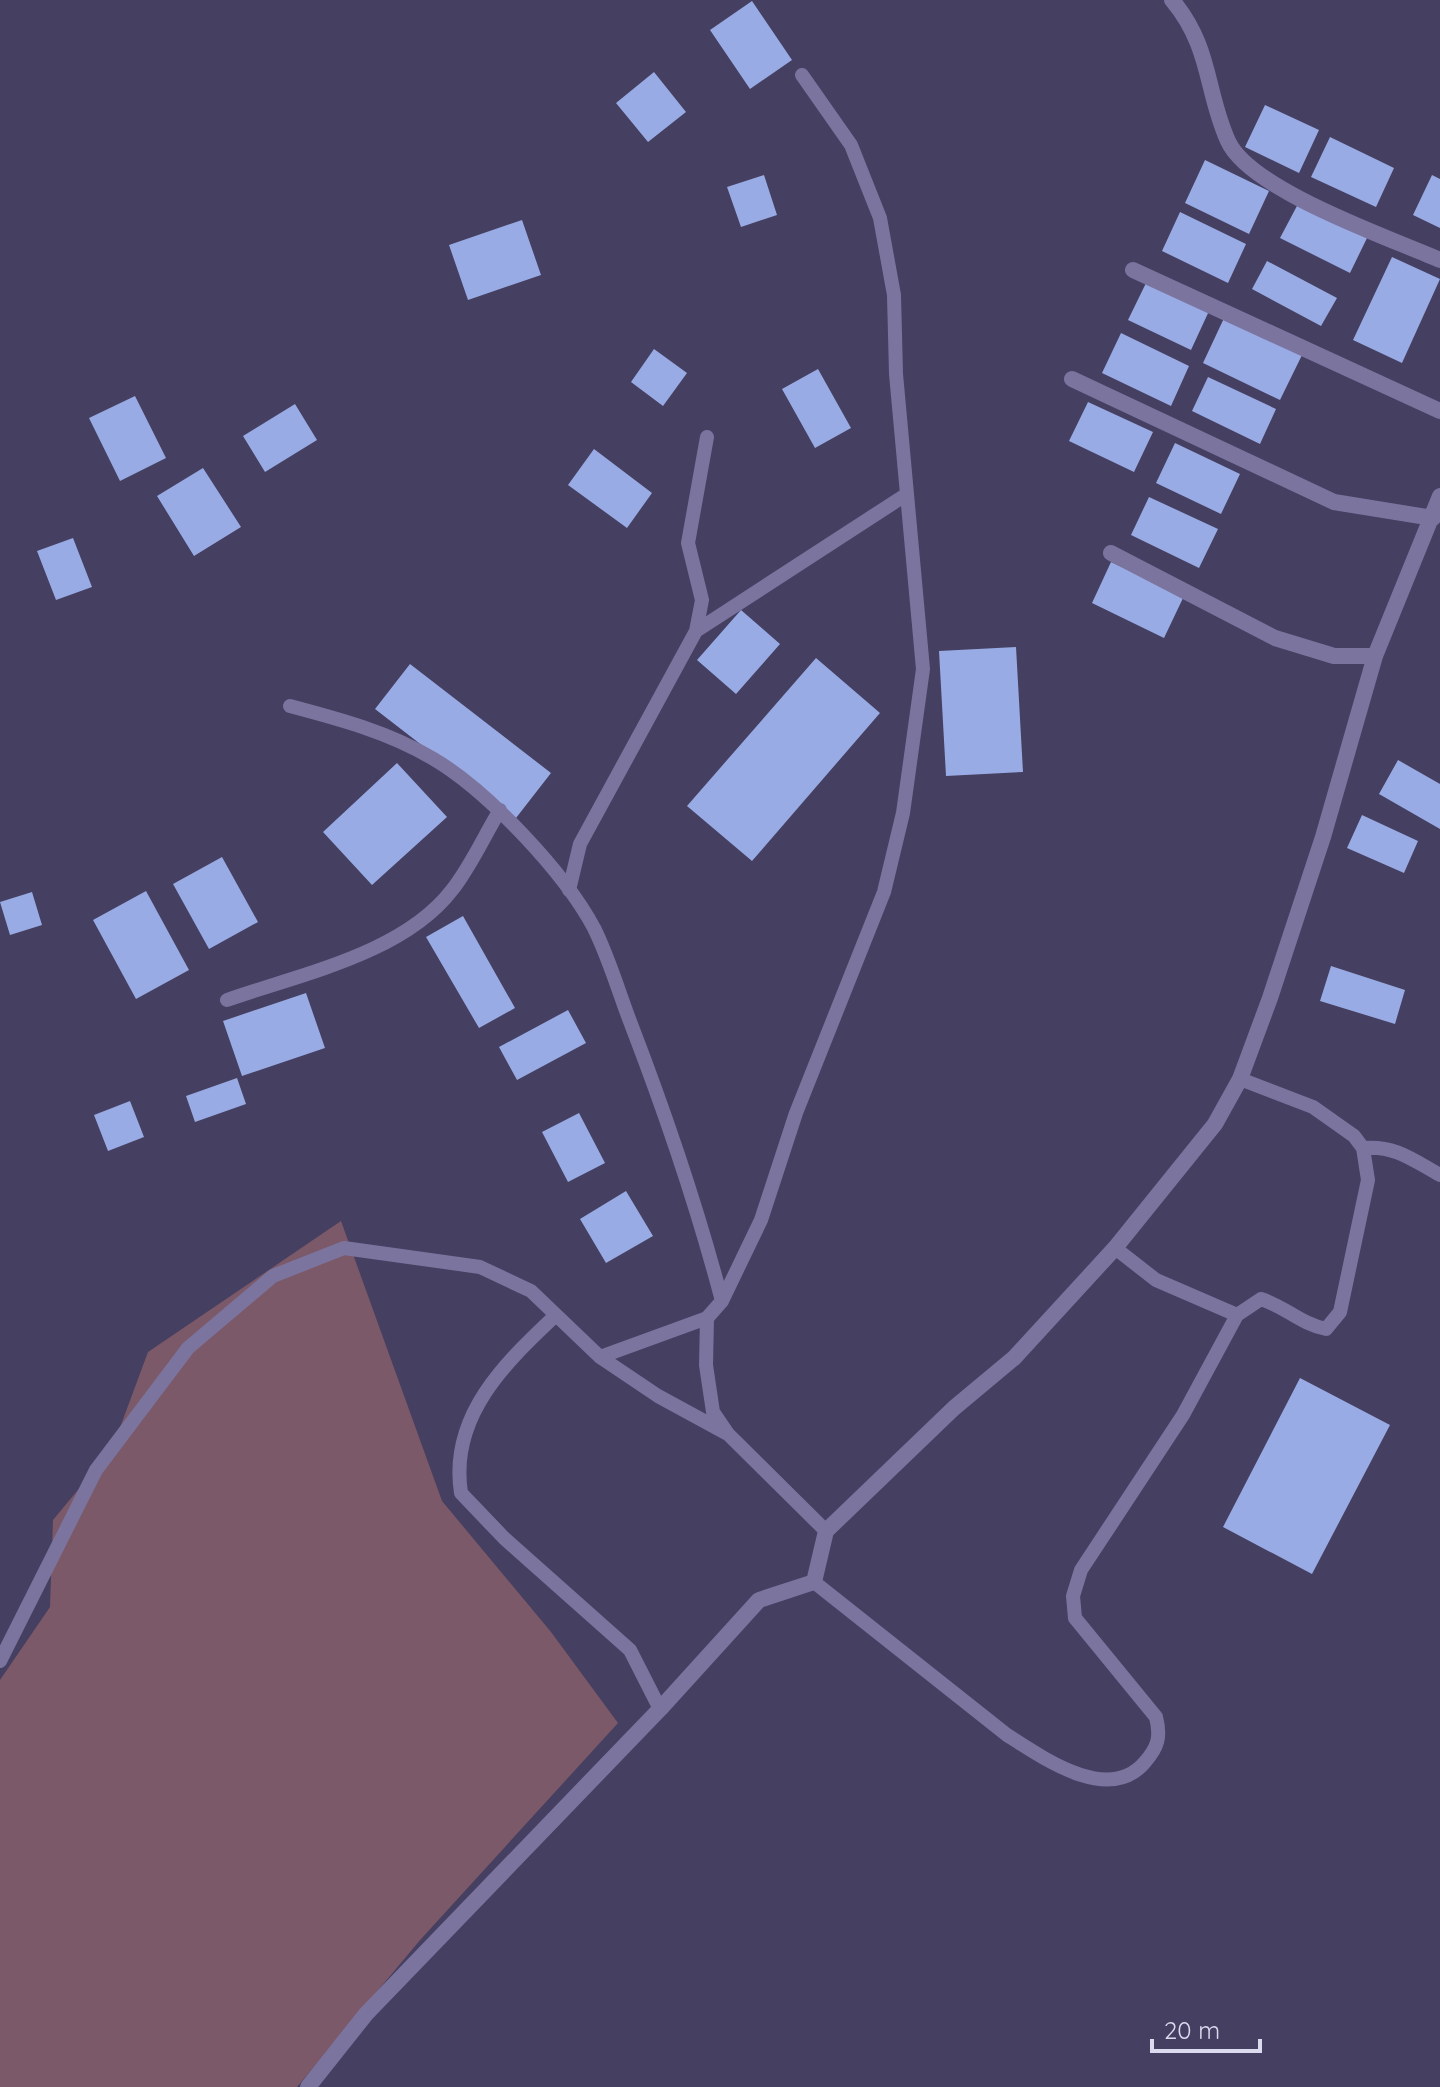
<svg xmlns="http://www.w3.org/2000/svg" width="1440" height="2087" font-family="Quicksand,sans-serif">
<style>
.green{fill:#7c5968}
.building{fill:#99abe4}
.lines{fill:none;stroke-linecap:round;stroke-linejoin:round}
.service{stroke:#7b749f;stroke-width:14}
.minor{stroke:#7b749f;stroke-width:16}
</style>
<rect width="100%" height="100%" fill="#453f61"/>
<path class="green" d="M341 1221 442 1501 551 1632 618 1723 421 1939 297 2087H0V1680L50 1607 53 1520 112 1449 148 1352Z"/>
<path class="building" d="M752 1 792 60 750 89 710 30Z
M654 72 686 112 648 142 616 103Z
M1265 105 1319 130 1299 173 1245 147Z
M1330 137 1394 168 1376 207 1311 177Z
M1205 160 1269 191 1249 234 1185 203Z
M764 175 777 215 741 227 727 187Z
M1432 175 1440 179V228L1413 215Z
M1298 204 1367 238 1350 273 1280 238Z
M1180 212 1246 244 1228 283 1162 251Z
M522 220 541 275 468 300 449 245Z
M1392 257 1440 279 1402 363 1353 340Z
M1267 261 1337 298 1321 326 1252 289Z
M1147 281 1209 311 1191 350 1128 320Z
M1225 316 1303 353 1280 400 1203 363Z
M1121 333 1189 366 1171 406 1102 373Z
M654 349 687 373 663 406 631 382Z
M818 369 851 428 815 448 782 389Z
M1208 377 1276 409 1260 444 1192 411Z
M135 396 166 458 120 481 89 418Z
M1088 402 1153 432 1134 472 1069 441Z
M295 404 317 440 265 472 243 436Z
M1175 443 1240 474 1221 514 1156 483Z
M594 449 652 493 627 528 568 485Z
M203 468 241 527 194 556 157 496Z
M1149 497 1218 529 1199 568 1131 535Z
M73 538 92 587 56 600 37 551Z
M1111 562 1184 596 1164 638 1092 603Z
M741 610 780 644 736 694 697 660Z
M1016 647 1023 772 946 776 939 651Z
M816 658 880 713 752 861 687 806Z
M410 664 551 773 516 818 375 709Z
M1398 760 1440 784V829L1379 794Z
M397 763 447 817 372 885 323 832Z
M1362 815 1418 841 1404 873 1347 848Z
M222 857 258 922 209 949 173 884Z
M146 891 189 970 136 999 93 920Z
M32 892 42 925 10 935 0 902Z
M463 916 515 1008 479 1028 426 937Z
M1331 966 1405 990 1395 1024 1320 1001Z
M306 993 325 1048 242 1076 223 1021Z
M568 1010 586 1043 517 1080 499 1047Z
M237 1078 246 1104 195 1122 186 1096Z
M130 1101 144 1137 108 1151 94 1115Z
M579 1113 605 1163 568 1182 542 1132Z
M626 1191 653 1236 606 1263 580 1219Z
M1300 1378 1390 1425 1312 1574 1223 1527Z"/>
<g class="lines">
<path class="service" d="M696 631 907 494
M290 706C339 719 388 732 432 758 487 790 564 872 594 928 609 958 619 993 631 1024 666 1115 697 1206 722 1301L707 1318 706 1365 713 1412 728 1434 826 1531
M569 890 580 844 696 631 702 600 688 543 707 437
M227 1000C300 974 403 954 452 890 471 866 484 836 500 810
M1363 1148C1395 1145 1413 1160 1440 1175
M1115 1248 1156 1280 1237 1315
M722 1301 761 1220 796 1113 884 892 903 813 923 669 896 374 894 295 880 218 851 145 802 75
M556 1315C505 1363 449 1416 461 1493L504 1538 630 1650 660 1709
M600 1357 707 1318
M814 1582 1007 1735C1043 1758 1109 1805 1145 1762 1158 1747 1161 1737 1156 1717L1075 1618 1073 1596 1081 1570 1183 1415 1237 1315 1261 1299C1286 1307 1301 1324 1326 1329L1340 1312 1368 1180 1363 1148 1354 1136 1313 1107 1240 1079
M0 1661 96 1470 188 1348 273 1276 344 1248 480 1267 531 1291 600 1357 658 1396 726 1433"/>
<path class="minor" d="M1172 0C1212 48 1205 90 1228 141 1250 190 1390 238 1440 260
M1133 270 1440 411
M1072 379 1334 502 1433 518
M1111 553 1275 638 1334 656H1375
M308 2087 366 2014 660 1709 759 1600 814 1582 826 1531 954 1408 1014 1358 1115 1248 1215 1124 1240 1079 1270 998 1323 837 1375 656 1440 496"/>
</g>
<path d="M1152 2039v12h108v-12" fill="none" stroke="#dcdaef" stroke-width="4"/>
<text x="1164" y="2039" font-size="24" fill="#dcdaef" stroke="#453f61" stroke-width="6" paint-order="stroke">20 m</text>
</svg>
